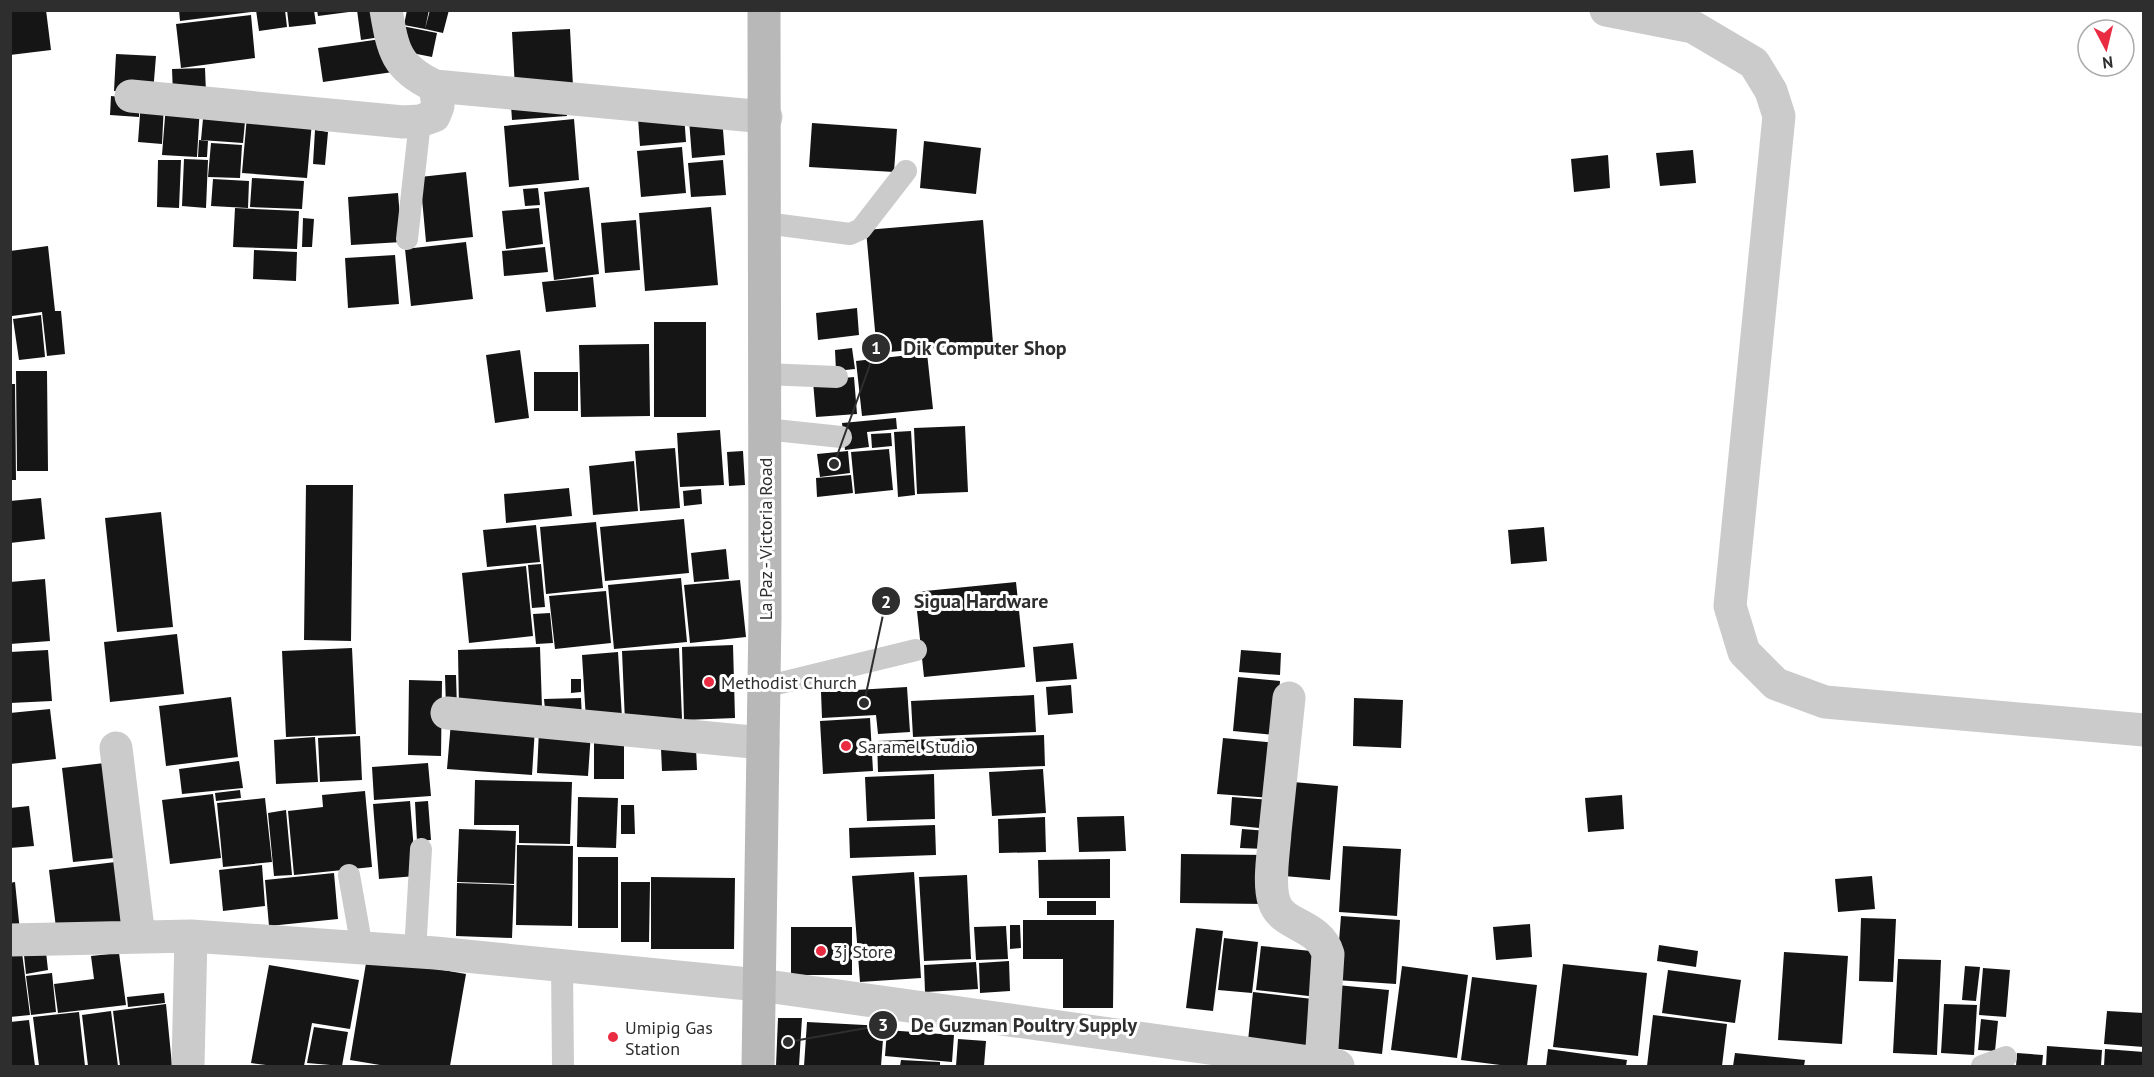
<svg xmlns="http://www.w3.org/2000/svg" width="2154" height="1077" font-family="'PT Sans',sans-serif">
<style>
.building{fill:#151515}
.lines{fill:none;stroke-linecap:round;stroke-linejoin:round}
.service{stroke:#cbcbcb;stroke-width:22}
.minor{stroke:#cbcbcb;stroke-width:33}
.tertiary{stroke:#cbcbcb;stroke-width:33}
.secondary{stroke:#b8b8b8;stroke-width:33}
.poi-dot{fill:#e92c42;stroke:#fff;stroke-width:2}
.labels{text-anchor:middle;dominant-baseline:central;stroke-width:6;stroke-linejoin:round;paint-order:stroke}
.street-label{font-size:18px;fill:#2e2e2e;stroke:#fff}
.poi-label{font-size:18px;fill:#2e2e2e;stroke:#fff;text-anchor:start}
.leader{fill:none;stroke:#2e2e2e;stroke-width:2}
.callout-dot{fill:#2e2e2e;stroke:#fff;stroke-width:2}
.mark-label{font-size:18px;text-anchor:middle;font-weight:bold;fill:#fff}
.callout-label{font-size:20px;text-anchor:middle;font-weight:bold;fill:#2e2e2e;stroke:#fff;stroke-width:6;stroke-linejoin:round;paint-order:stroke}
</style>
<rect width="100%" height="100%" fill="#fff"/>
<path class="building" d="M10 10H46L51 50 10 55Z
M179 10H251V12L180 21Z
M256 10H285L287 27 259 31Z
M287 10H314L316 24 289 27Z
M317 10H349V12L318 16Z
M357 10H384L387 36 361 40Z
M407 10H429L425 29 404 25Z
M430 10H449L443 33 425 29Z
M251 15 255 58 181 68 176 24Z
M402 26 437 33 432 57 397 50Z
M570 29 573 86 515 89 512 32Z
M388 38 393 72 323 82 318 48Z
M116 54 156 56 153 93 114 91Z
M205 68 206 93 173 94 172 69Z
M111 96 140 99 139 117 110 115Z
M141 101 164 103 162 144 138 142Z
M566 102 567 116 512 120 511 105Z
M166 104 200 106 197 157 162 155Z
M204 108 246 111 243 143 201 140Z
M684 114 686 142 640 146 638 118Z
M247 116 312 122 307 178 242 173Z
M722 117 725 155 692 158 689 120Z
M574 119 579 180 509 187 504 126Z
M812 123 897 129 894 172 809 167Z
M315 130 328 132 325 165 313 164Z
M199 140 208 141 207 157H198Z
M924 141 981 148 976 194 920 188Z
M211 143 242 145 240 178 208 177Z
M682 147 686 193 641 197 637 151Z
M1693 150 1696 183 1660 186 1656 153Z
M1608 155 1610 188 1574 192 1571 159Z
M184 159 208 160 206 208 182 206Z
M158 160H181L179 208 157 207Z
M723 160 726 195 691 197 688 163Z
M466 172 473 237 426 242 420 177Z
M252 178 304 181 302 209 250 207Z
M213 179 249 181 248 208 211 206Z
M589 187 599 274 554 280 544 192Z
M538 188 540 205 525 206 523 189Z
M398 193 402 242 351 245 348 197Z
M711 207 718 285 645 291 639 213Z
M235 208 299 211 297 249 233 247Z
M539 208 543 244 506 249 502 211Z
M303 218 314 219 312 247H302Z
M636 220 640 270 605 273 601 223Z
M983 220 993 343 877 353 866 230Z
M466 242 473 299 411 306 405 249Z
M48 246 55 311H61L65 354 47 356 42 312 12 316 10 251Z
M545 247 548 272 504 276 502 251Z
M254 250 297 252 296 281 253 279Z
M395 255 399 304 348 308 345 258Z
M593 277 596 307 546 312 542 282Z
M857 308 859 335 818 340 816 313Z
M41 315 45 357 19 360 13 319Z
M654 322H706V417H654Z
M649 344 650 416 581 417 579 345Z
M852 348 855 369 836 371 835 350Z
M520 350 529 418 495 423 486 355Z
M927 353 933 409 862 416 856 361Z
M16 371H47L48 471H17Z
M534 372H578V411H534Z
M854 377 857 414 816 417 813 381Z
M10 384H15L16 480H10Z
M896 418 897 429 867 432 869 447 845 450 842 423Z
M965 426 968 492 917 494 914 428Z
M720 430 724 485 680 487 677 433Z
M911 431 915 495 898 497 894 432Z
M891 433 892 446 872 448 871 434Z
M675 448 680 508 640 511 635 451Z
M889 449 893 490 855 494 851 452Z
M743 451 745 485 729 486 727 452Z
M848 451 850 473 820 477 817 454Z
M634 461 638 511 593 515 589 466Z
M851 475 853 493 817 497 816 478Z
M306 485H353L351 641 304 640Z
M569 488 572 516 506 523 504 494Z
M701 489 702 504 684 506 683 491Z
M41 498 45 539 10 543V501Z
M161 512 173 627 117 632 105 518Z
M684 519 689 573 605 581 600 527Z
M596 522 603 588 546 594 540 527Z
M536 525 540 562 487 567 483 530Z
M1544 527 1547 561 1511 564 1508 530Z
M726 549 729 579 694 582 691 553Z
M541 564 545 607 532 608 528 565Z
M526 566 533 636 469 643 462 573Z
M681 578 687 642 614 649 608 585Z
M45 579 50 641 10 644V582Z
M740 580 746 637 690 643 684 585Z
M1016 582 1025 667 924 677 915 592Z
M606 591 611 643 555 649 549 596Z
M550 613 553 643 536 644 533 614Z
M177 634 184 694 110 702 104 642Z
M1073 643 1077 679 1036 682 1033 647Z
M733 645 735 718 684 720 682 647Z
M540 647 542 708 459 710 458 650Z
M352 648 356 734 286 737 282 651Z
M679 648 682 719 625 722 622 651Z
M48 650 52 701 10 703V652Z
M1241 650 1281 653 1280 675 1239 672Z
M618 652 622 718 586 720 582 655Z
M445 675H456L457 709H446Z
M1238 677 1280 681 1276 735 1233 731Z
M571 679H581V692L571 693Z
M409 680 442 681 441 756 408 755Z
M1071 685 1073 713 1048 715 1046 687Z
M907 687 910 732 878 734 876 715 822 718 821 692Z
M1034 695 1036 732 913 737 911 701Z
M231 697 238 757 166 766 159 706Z
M581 698 582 719 546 720 544 699Z
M1354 698 1403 700 1401 748 1353 746Z
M50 709 56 759 10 764V713Z
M870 718 873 771 823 774 820 721Z
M451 722 535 728 532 775 447 769Z
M539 730 591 732 588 776 537 773Z
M1044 735 1045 766 878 772 877 741Z
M360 736 362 780 320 782 318 738Z
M594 736H624V779H594Z
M315 737 318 782 276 784 274 740Z
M1223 738 1279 743 1273 798 1217 794Z
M696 748 697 770 662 771 661 749Z
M239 761 243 788 182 794 179 769Z
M113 762 124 857 73 862 62 768Z
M428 763 431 796 374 800 372 767Z
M1043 769 1046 813 992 816 989 772Z
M934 774 935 819 867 821 865 777Z
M475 780 572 782 570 844 519 843V825H474Z
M1293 782 1338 786 1330 880 1284 876Z
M240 790 241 798 216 801 215 793Z
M365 791 372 867 294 875 288 811 323 807 322 795Z
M213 794 221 858 170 864 162 800Z
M1622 795 1624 829 1588 832 1585 798Z
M578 797 618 798 616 848 577 847Z
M1232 797 1271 800 1269 829 1230 825Z
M265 798 272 862 223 867 217 803Z
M410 801 416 876 379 879 373 804Z
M428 801 431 840 417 841 415 802Z
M621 805H634L635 834H621Z
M29 806 34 846 10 848V808Z
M286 810 292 875 274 876 268 813Z
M1124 816 1126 851 1079 852 1077 817Z
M1045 817 1046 852 999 853 998 819Z
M935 825 936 855 850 858 849 828Z
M459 829 516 831 514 884 457 882Z
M1242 829 1268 831 1266 849 1240 848Z
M517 845 573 846 572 926 516 925Z
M1343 846 1401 849 1397 916 1339 912Z
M1181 854 1267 855 1266 904 1180 903Z
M578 857H618V928H578Z
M1110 859V898H1039L1038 860Z
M124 861 132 927 57 936 49 870Z
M262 865 265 906 223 911 219 870Z
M914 872 921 978 860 982 852 876Z
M334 873 338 919 269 926 265 880Z
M967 875 971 959 924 961 919 877Z
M1872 876 1875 909 1838 912 1835 879Z
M651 877 735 878 734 949H651Z
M15 882 20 932 10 933V883Z
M621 882H650L649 942H621Z
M457 883 514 885 512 938 456 936Z
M1047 901H1096V915H1047Z
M1341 916 1400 920 1396 984 1336 980Z
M1861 918 1896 919 1893 982 1859 981Z
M1023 920H1114L1113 1008H1063V959H1023Z
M1530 924 1532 957 1496 960 1493 927Z
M1010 925H1020L1021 948 1010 949Z
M1006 926 1008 959 976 960 974 927Z
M791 927H852V975H791Z
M1196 928 1223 931 1213 1011 1186 1008Z
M1224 938 1258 942 1252 993 1218 990Z
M45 943 48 970 26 974 23 946Z
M21 945 30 1015 10 1017V946Z
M1659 945 1698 951 1696 967 1657 961Z
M1261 946 1322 952 1317 997 1256 990Z
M1784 952 1848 956 1842 1044 1778 1040Z
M119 953 126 1005 58 1013 54 984 94 979 91 956Z
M367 957 466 974 450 1066H386L350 1060Z
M1898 959 1941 960 1937 1055 1893 1053Z
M1009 961 1010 991 980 993 979 963Z
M976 962 978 989 925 992 924 965Z
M1563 964 1647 973 1638 1056 1553 1047Z
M269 965 359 980 350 1029 312 1023 304 1066H274L251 1063Z
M1402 966 1468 975 1457 1058 1391 1050Z
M1965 966 1980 967 1976 1001 1962 1000Z
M1983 968 2010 970 2006 1017 1979 1015Z
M1668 970 1741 980 1735 1023 1662 1013Z
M52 973 56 1012 31 1015 26 976Z
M1472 977 1537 985 1527 1066H1508L1461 1060Z
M1337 985 1389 990 1382 1054 1330 1048Z
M1253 992 1321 1000 1315 1049 1248 1041Z
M164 993 165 1003 128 1007 127 997Z
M166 1004 172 1065 120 1066 113 1011Z
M1944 1004 1977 1005 1974 1055 1941 1053Z
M111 1011 118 1066H88L82 1015Z
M2107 1011 2144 1013V1047L2104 1044Z
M79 1012 85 1066H39L33 1017Z
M1653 1015 1727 1024 1722 1066H1647Z
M778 1018H802L799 1066H776Z
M1981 1019 1998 1021 1995 1051 1978 1050Z
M29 1020 35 1066H10V1022Z
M807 1022 884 1026 881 1066H804Z
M314 1027 348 1032 342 1066 307 1063Z
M887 1030 954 1035 952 1062 885 1056Z
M958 1039 986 1041 984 1066H956Z
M2047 1046 2102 1050 2101 1066H2046Z
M1548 1049 1627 1060 1626 1066H1546Z
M2105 1049 2144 1052V1066H2104Z
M1735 1053 1805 1060 1804 1066H1733Z
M2017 1053 2043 1055 2042 1066H2016Z
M901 1060 940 1062V1066H900Z"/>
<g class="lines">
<path class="service" d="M765 223 850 234 861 229 906 171
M407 239 420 121
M765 374 837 377
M765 429 841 437
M764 687 916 650
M349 875 362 948
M415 952 421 849
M562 965 563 1066
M1982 1066 2006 1057"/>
<path class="minor" d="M386 10C393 51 396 68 435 86L766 117
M131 96 403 122 420 121 434 116 438 106 435 86
M1289 698C1284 742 1280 787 1275 832 1274 850 1268 883 1274 901 1281 927 1319 923 1328 954L1321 1064
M447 713 763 743
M116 748 139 937
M10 940 191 936 435 953 759 985 1338 1066
M188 1066 191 936"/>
<path class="tertiary" d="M1606 10 1693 27 1754 63 1771 91 1779 116 1730 606 1744 652 1776 684 1825 702 2144 730"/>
<path class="secondary" d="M758 1066 765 617 764 10"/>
</g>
<g class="poi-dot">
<circle cx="709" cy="682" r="6"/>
<circle cx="846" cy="746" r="6"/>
<circle cx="821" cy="951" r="6"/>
<circle cx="613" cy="1037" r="6"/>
</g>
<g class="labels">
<g class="street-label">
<text transform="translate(765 539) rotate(-90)">La Paz - Victoria Road</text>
</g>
<g class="poi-label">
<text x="721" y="682">Methodist Church</text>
<text x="858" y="746">Saramel Studio</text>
<text x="833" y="951">3j Store</text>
<text x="625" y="1027">Umipig Gas<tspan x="625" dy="21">Station</tspan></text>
</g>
</g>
<path class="leader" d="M834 464L876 348M864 703L886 601M788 1042L883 1025"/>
<g class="callout-dot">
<circle cx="834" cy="464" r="6"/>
<circle cx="864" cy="703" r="6"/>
<circle cx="788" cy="1042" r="6"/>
<circle cx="876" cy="348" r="15"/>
<circle cx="886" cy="601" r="15"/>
<circle cx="883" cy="1025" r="15"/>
</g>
<g class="mark-label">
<text x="876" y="354">1</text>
<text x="886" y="608">2</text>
<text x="883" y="1031">3</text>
</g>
<g class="callout-label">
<text x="985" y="355">Dik Computer Shop</text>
<text x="981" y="608">Sigua Hardware</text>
<text x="1024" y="1032">De Guzman Poultry Supply</text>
</g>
<rect width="2154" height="1077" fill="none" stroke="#2e2e2e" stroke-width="24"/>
<g transform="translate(2106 48) rotate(173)"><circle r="28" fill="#ffffff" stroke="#ababab" stroke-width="1.5"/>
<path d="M0-4.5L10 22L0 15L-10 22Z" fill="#e92c42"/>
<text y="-9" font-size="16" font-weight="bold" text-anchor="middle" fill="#2e2e2e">N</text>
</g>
</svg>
